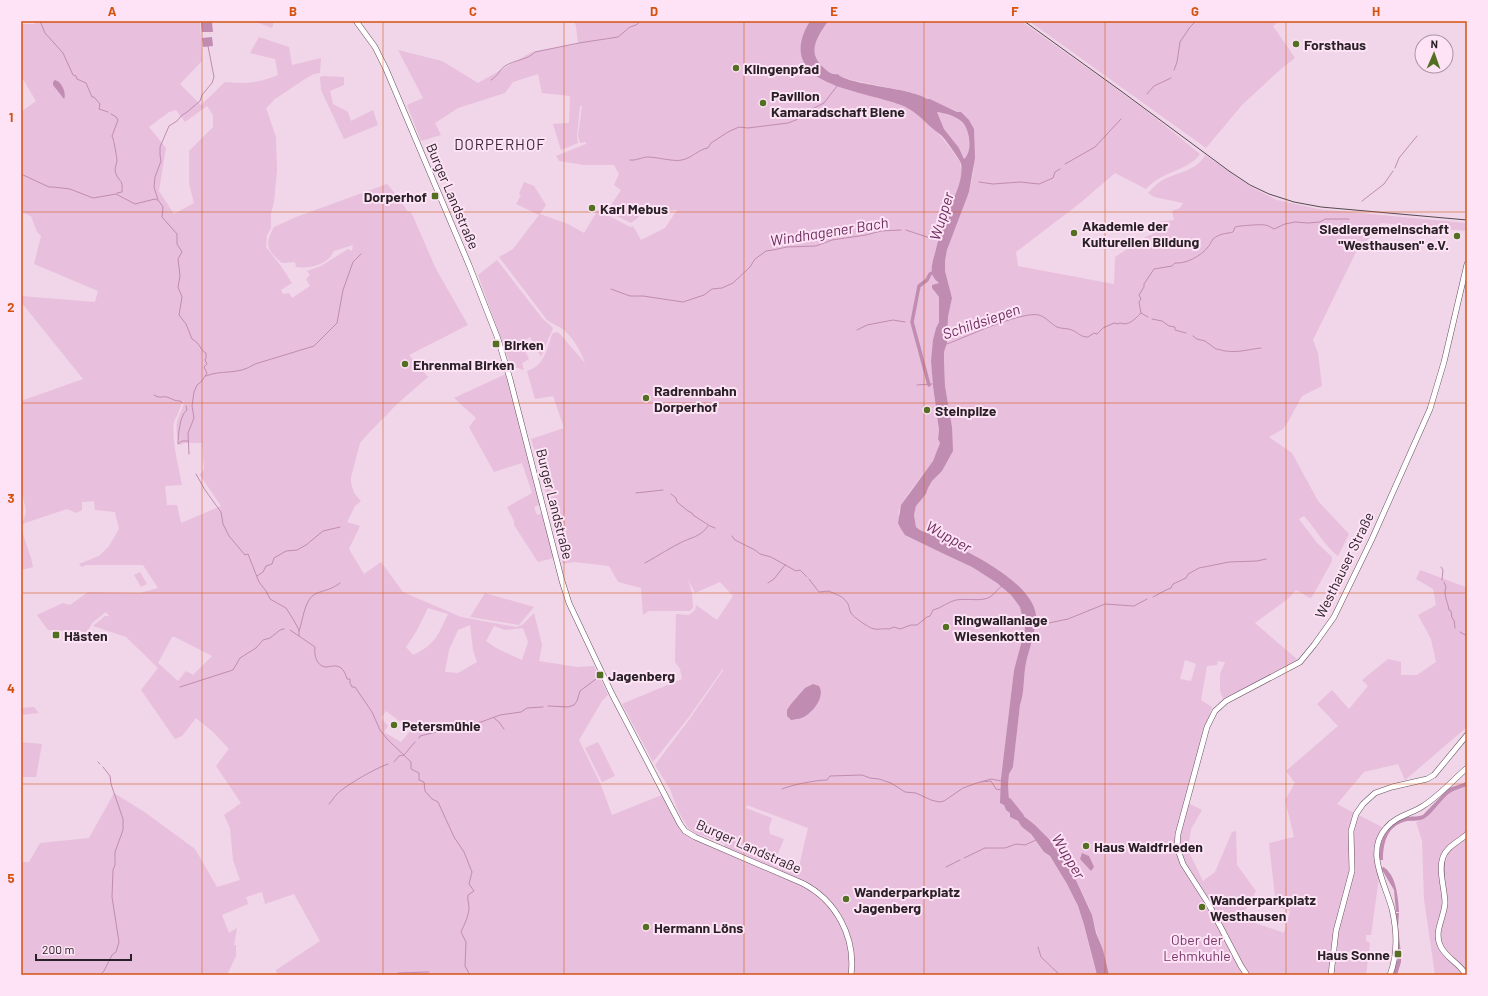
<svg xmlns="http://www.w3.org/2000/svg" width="1488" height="996" font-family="Barlow,sans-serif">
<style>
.green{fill:#e8bfdc;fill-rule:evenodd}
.water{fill:#c18cb2;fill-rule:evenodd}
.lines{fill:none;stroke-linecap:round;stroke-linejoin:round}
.stream{stroke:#c18cb2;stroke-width:1}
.canal{stroke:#c18cb2;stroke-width:3.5}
.river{stroke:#c18cb2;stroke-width:5.5}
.secondary-casing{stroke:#665160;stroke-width:6}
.secondary{stroke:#fff;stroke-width:5}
.rail{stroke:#574a53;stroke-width:1}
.grid{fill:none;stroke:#d5530f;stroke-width:1;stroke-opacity:0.55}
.poi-dot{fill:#536f22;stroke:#fde3f5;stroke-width:1.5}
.labels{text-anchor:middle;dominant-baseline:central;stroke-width:4;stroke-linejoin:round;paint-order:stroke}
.poi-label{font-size:14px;font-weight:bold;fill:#2a2127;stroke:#fde3f5;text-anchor:start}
.street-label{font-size:14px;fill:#2a2127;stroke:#fde3f5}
.park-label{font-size:14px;fill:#783769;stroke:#fde3f5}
.neighbourhood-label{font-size:15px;letter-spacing:1px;fill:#392634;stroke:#fde3f5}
.water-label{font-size:15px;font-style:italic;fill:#6d2d5f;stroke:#fde3f5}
.neatline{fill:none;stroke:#d5530f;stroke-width:1.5}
.grid-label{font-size:13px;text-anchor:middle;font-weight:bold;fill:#d5530f}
</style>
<rect width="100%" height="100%" fill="#f0d6e8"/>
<path class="green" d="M35 21H200L202 61 180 84 201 105 225 82C247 84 258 83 278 75L275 59 250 53 259 37 289 47 292 65 321 58 320 73 314 74 308 77 275 99 266 108 276 137 277 170 274 202 271 214V228L267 235 266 247 281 266 292 283 281 290 283 294 289 293 292 298 310 286 306 279 310 275 307 271 321 266 348 249 352 251 353 245 334 251C328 265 309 269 296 267L295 262 282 263C267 250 264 245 274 227L296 217 387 184 398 197 408 212 409 211 412 214 436 269 468 325 409 355 428 377 397 404 365 437 360 443 351 477V483L354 493 361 501 355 506 347 522 360 526 349 549 364 574 381 562 403 592 461 617 516 627 522 625 534 613 542 645 539 661 577 667 594 666 608 695 602 701 579 740 601 785 612 815 662 795 677 823 688 836 722 851 725 844 695 833 688 828 678 811 670 789 655 765 691 717 724 669 722 670 689 717 653 762 622 704 682 679 680 669 675 662 676 614 689 615 695 610 696 605 717 620 733 596 720 582 695 593 688 579 692 593 693 608 690 611H649L643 615 641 588 618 582 609 566 574 562 563 564 537 458 531 439 564 428 553 396 535 399 527 371C544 366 547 350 552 334L556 332 559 333 585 363C581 351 573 338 564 330 559 326 552 324 547 320L499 257 513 249 539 215 516 204 521 195 519 194 524 182 534 186 546 205 540 214 568 224 584 233 598 210 630 227 633 226 641 240 665 228 677 210 637 213 639 217 631 223 607 211 621 190 614 185 619 174 614 165H584L559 161 556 156 586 144V142L580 143 578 136 582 106H580L577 136 578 143 561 150 553 124 569 123 570 96 542 93 538 74 513 82 505 93 458 108 435 123 441 135 421 141 407 105 423 98 398 50 442 61 478 83 532 52 578 44 576 26 574 21H810L808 24 804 61C828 96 873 90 908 108 930 120 947 143 961 163L960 166 962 170 959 187 944 223 932 264 933 276 939 283 932 285 934 291 939 297V322L936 328 931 361 933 386 939 430 938 439 940 443 933 461 910 491 901 505 898 514 916 540 942 553 972 567 997 583 1011 595 1020 607 1025 629 1014 670 1001 778 1004 805 1006 810 1010 813V817C1023 823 1034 838 1042 849 1045 853 1049 855 1051 858 1060 872 1072 891 1078 907 1086 929 1090 952 1097 975H277L276 970 320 941 294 894 265 904 262 892 246 897 248 904 222 915 229 933 237 928 234 945H236V956L227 975H21V862H29L40 843 89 838 114 793 146 813 195 849 217 887 240 880 233 860 230 828 224 815 241 803 216 766 229 749 213 732 196 718 182 736 175 739 141 690 158 668 126 637 93 626 105 616H109L106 612 92 623 87 632 48 630 37 615 63 603 70 605 88 592 140 593 158 588 143 565H86L82 567 79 564 99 556 109 546 119 529 115 512 95 510 94 501 82 502V510L77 513 67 509 22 524 26 512 21 486V401L83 379 21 302V296L95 302 98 291 34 264 41 236 37 232 31 216 21 212V112L36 101 21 76 22 24H35ZM207 106 213 115V127L189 151V183L194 203 174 214 159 191 166 148 149 127 169 112 176 110 185 122ZM184 400C184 408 179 414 177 422 176 429 177 438 179 445L185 443H202L204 469 200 475 221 506 181 523 177 505H167L165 486 182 485C179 469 171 438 174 422 175 418 178 415 179 411 181 407 181 403 184 400ZM428 608 448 614C438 635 436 644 413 655L406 647 416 632ZM470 625 473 650 477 662 458 673 445 672 449 650 458 630ZM494 626 505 630 523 628 528 642 522 660 496 648 486 641ZM172 637H175L212 656 193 675 186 671 178 681 158 663ZM386 711 411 730 401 742 384 732 388 726 381 718ZM747 805 808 828 797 875 773 865 784 839 770 834 769 828 772 818 746 808Z
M254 21H274L272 28Z
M825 21H1021L1114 87 1157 119 1200 154C1188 171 1162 171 1146 189L1115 173 1079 204 1016 252 1018 266 1114 284 1115 257 1147 236 1153 234 1150 227 1156 226 1158 222 1174 220 1172 211 1180 208 1183 203 1154 197 1148 193 1149 192C1153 188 1156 184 1161 181 1176 172 1196 172 1205 155L1251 187 1277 200 1318 209 1467 223V231L1381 223 1372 235 1356 252 1313 340 1318 353 1322 386 1302 396 1289 420 1283 429 1269 437 1292 453 1318 501 1349 534 1338 556C1324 545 1316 529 1304 516L1299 519 1317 543 1332 557V561L1312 597 1310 598 1296 590 1289 598 1255 623 1298 660 1289 666 1223 699 1220 691V674L1225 662 1218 661 1217 665 1207 666 1201 700 1212 707 1184 801 1202 810 1191 829 1188 850 1203 881 1215 872 1232 832 1236 831 1237 865 1256 891 1241 918 1284 933 1290 911 1276 906 1269 843 1294 837 1285 800 1295 783 1286 771 1338 726 1317 704 1332 690 1349 709 1368 686 1362 680 1388 659 1401 662V675H1417L1436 662 1431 639 1418 615 1436 605 1433 589 1416 579 1420 570 1463 586 1467 588V727L1405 780 1398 764 1364 772 1337 804 1384 828C1372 848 1373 856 1380 877L1379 878 1371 935H1366V941L1370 943 1366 975H1109L1090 909 1075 878 1049 839 1035 825 1016 810 1009 800 1008 785 1009 774 1013 767 1020 705C1025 691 1023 677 1026 663 1029 648 1038 631 1036 615 1031 577 951 542 920 530L916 527 914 515 916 506 926 494 928 488 932 481 942 471 951 455 952 427 945 386 944 361V352L947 343 948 317 952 298 945 271V261L947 250 969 192 973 174 974 164 969 120 958 112 930 99 927 100 910 92 847 79 840 76 838 74C833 74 828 72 824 68 806 52 816 42 826 24ZM1185 660 1196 664 1191 681 1180 679Z
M1029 21H1279L1273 26 1295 58 1282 68 1242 105 1206 148Z
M323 76 344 77V85L330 91 333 104 348 112 351 121 373 110 378 125 344 139 321 90 320 77Z
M937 112C956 116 970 122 969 144 969 151 969 155 964 159L959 148 944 129Z
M497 260 542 318 553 328 541 357 530 337 521 343 529 359 522 363 524 370 511 366 478 275Z
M506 374 541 504 534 507 537 515 543 513 554 558 538 562 514 525V521L507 507 532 493 522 463 494 472 469 427 476 418 454 398Z
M21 528 31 558 33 567 21 570Z
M140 572 147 584 141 587 134 575Z
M485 593 534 607 519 625 470 617Z
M34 707 39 713 21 715V708Z
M21 742 42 744 36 777H21Z
M598 742 615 776 602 782 585 748Z
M1467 786V975H1435L1424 899 1422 841 1416 822C1432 817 1437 803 1449 794 1454 790 1462 788 1467 786Z"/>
<path class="water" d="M810 21H828C817 38 806 52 824 68 828 72 833 75 838 74 846 85 909 87 927 99H930L957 112H961L969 120 974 129 975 158 969 192 947 250 945 261V271L952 298 948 317 947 343 944 352V361L945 386 952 427 953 451 942 471 932 481 928 488 926 494 916 506 914 515 916 527 920 530C951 543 1031 577 1036 615 1037 629 1029 649 1026 663 1023 677 1025 691 1020 705L1013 767 1009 774 1008 785 1009 800 1016 810 1035 825 1049 839 1075 878 1092 915 1096 933 1103 950 1109 975H1097L1084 925 1078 906 1067 884 1050 856 1044 852 1031 834 1022 827 1018 821 1010 817V813L1006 810 1004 805 1000 803 1001 778 1014 670 1025 629 1020 607 1011 595 997 583 972 567 942 553 905 535 901 529 898 523 901 505 933 461 940 443 938 439 939 430 933 386 931 361 933 340 936 328 939 322V297L932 288V285L939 283C937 281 934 279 933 276 930 269 933 260 935 253 938 240 942 227 947 215 953 198 964 181 961 163 960 160 945 139 942 136 939 133 935 131 932 128 922 119 914 110 901 105 864 90 771 86 810 21ZM937 112C945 113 955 116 961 121 970 128 973 152 964 159L959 148 944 129Z
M212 22 213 32H202L201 23Z
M212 37 213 46 203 47 202 38Z
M55 80C61 81 67 93 64 99L53 85V82Z
M813 684 819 686C825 696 815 709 807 715 802 719 797 719 791 720L787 716V710L791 704 805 688Z
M1467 781V786C1462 788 1454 790 1450 793 1440 800 1435 811 1425 818 1419 822 1414 820 1407 821 1387 825 1383 843 1383 860H1379C1379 840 1387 823 1408 817 1413 816 1418 817 1423 815L1449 788 1464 783Z
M1082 853 1089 856 1094 867 1091 871 1080 859Z
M1384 867C1385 869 1387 869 1388 871 1397 881 1398 899 1399 912H1396L1394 890 1381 868Z
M1396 913H1399L1398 927 1401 954 1398 953 1396 917Z
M1399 954 1401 955V962L1397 975H1391L1398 959Z"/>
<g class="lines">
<path class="stream" d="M40 21 45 33 63 53 73 75 76 76 77 79 86 83 92 97H94L100 104 99 109 108 112
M1174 70 1177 62 1180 42 1190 27 1196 21
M491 80C499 75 499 70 505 66 514 60 528 60 535 52L579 43 618 37 630 27 636 25 641 21
M1147 94 1154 86 1171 78
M111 114 116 117 118 120 112 136C114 140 117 158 117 161 116 166 114 169 116 174 120 183 123 179 122 192L117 193
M630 160C636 161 642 157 648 157 657 157 674 162 682 160 692 158 699 149 708 148L711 143 728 132 739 127 748 128 788 123 796 120 806 112 824 103 837 86
M1065 164 1095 147 1121 119
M1395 168 1399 158 1417 136
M21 174 49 187H53L70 189 93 198 116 194 135 204 155 199 157 200
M979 182 993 184 1020 182 1039 184 1053 178 1055 172 1060 169
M1362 201 1384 184 1393 171
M906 230 933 239H940
M611 289 630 296H643L683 302 704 295 712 289 722 288 733 283 750 267 755 259 766 251 773 250 787 247 816 246 832 240 866 235 881 231 901 230
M1141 313 1148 317
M1152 319 1162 321 1169 326 1175 327V330L1186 333
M857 330 867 325 893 320 905 322
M1193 336 1197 339 1205 341 1216 349C1220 349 1222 351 1226 351 1238 353 1250 349 1261 348
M947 344C966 337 1021 311 1039 315 1046 317 1051 324 1057 327 1062 329 1067 328 1072 330 1079 333 1080 337 1088 337L1094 333 1097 334 1103 328 1114 323 1118 324 1120 323C1129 326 1134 320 1141 313L1139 302 1141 299 1139 295 1144 287V284L1154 269 1172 266 1175 263C1186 264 1201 256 1208 247 1210 245 1211 242 1213 239 1220 233 1226 234 1233 232L1235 227C1237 226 1261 224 1265 225 1268 225 1272 228 1274 229L1285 224 1295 222 1308 223 1320 222 1325 219H1349
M206 376C222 369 237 376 255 364L314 346 337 323 343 290 353 262 361 254
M917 385 932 384
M154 395C161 399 161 396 167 397 173 399 174 401 180 401L183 403
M186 406 187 410C180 414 178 436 178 444L182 441H188
M189 454 188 433 194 418 192 406 194 392 197 385 202 381 207 373 204 367 207 364 205 360 206 358V353C200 350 200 343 192 339L186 324 179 315 182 297 178 287 180 276 178 259 182 252 177 244V234L162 217 163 207 158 200 154 187 155 177 161 161 160 155V147L169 126 177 121 181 116 187 112 200 101 202 95 212 83 214 77 208 46
M196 474 205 490 221 512 223 524 229 536 245 555 248 554 259 582 266 591 270 599 286 608 293 619 299 630V636L315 647C314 655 316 665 325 667 331 667 336 664 341 668 344 670 346 675 347 679H350V683L352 687H355L372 712 380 730 387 739 411 762V769L419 773V780L424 782 425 791 432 799 438 802 454 837 464 852 472 872 469 884 474 891 468 895C467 899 469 903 469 907 469 916 464 925 461 932L466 942 465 966 470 975
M636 493 663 490
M671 494 676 498 677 502 688 511 692 513 693 515 710 526 715 528
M732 536 735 540 755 550 760 554 771 557 796 571 800 570 807 577
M645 563C658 556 671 547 684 541 694 537 702 535 708 526
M1441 567 1443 570 1442 580
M257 576 263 572 266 566 272 564 274 558 286 551 297 550 306 545 323 531 340 527
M809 579 819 592 829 591C834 594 841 595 845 600 850 605 848 607 851 613 853 617 869 628 874 629 879 630 884 628 889 629L894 627 900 629 911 625H917L927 617 930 616 933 610C942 608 947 602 956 600 967 598 982 602 990 597 994 594 998 589 1002 586
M1444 582 1446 587C1443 595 1448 602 1449 610L1451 611 1452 618 1454 620 1455 628
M768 583 774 579 785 565
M1153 597 1166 590 1171 588 1173 584 1186 578 1188 574 1199 568 1229 562 1257 561 1266 559
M1034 623 1041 624
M1044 624 1068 619 1105 604 1134 606 1147 599
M290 630 299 636
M299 631C303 621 304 600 315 594 324 590 331 590 340 583
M1460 632 1467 636
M180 687 233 670 240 658 256 648 263 640 270 638 280 630 284 629
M548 706 568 707 574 705 577 701 580 691 596 679
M494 718 499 722 504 729
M419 738 420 736 440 731 462 724 481 722 500 715 521 712 527 708 543 707
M98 762 100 764
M394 762 399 756 404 755 415 742
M981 782 991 781 996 789 1001 790
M782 789C791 785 816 780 827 780L830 776 862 775 870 778 879 779 891 783 905 792 916 793 931 800 939 802 944 801 963 788 977 783 991 779 1002 781
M329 804C332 801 334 797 337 794 346 785 376 768 388 764
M964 858 985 848H1005L1016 844 1025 845 1036 840
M946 867 960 860
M1038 947 1041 957 1060 975
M434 974 439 975
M100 975 104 971 112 955 116 952 119 942 112 897 113 870 115 865V852L123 830V819L111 784 110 776 103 767
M396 975 398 973 429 972"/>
<path class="canal" d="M929 385 912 322 919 286 927 280 930 274 936 271"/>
<path class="river" d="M1009 801 1021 816"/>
<g class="secondary-casing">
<path id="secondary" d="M356 21 375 47 386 69 469 265 498 339 510 379 562 581 569 603 612 694 680 824 685 831 695 837 802 883C836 900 856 937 851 975
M1247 975 1241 966 1208 903 1183 864 1177 847 1178 834 1207 727 1215 711 1226 701 1300 662 1314 645 1334 617 1372 539 1430 409 1444 362 1467 264
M1331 975 1336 931 1352 871 1351 831 1356 814 1363 804 1375 793 1392 787 1427 779 1434 775 1467 735
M1390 975C1398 954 1397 931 1392 909 1385 883 1365 852 1386 828 1396 816 1411 814 1423 806 1439 796 1453 780 1467 768
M1466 975C1460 963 1445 958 1440 945 1434 931 1444 918 1445 903 1445 890 1438 870 1443 857 1447 846 1459 842 1467 834"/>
</g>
<use href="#secondary" class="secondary"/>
<path class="rail" d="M1024 21 1121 91 1229 171 1250 185 1269 194 1294 202 1321 207 1467 220"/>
</g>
<path class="grid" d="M202 21V975M383 21V975M564 21V975M744 21V975M924 21V975M1105 21V975M1286 21V975M21 212H1467M21 403H1467M21 593H1467M21 784H1467"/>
<g class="poi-dot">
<circle cx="1296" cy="44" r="4"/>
<circle cx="736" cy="68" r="4"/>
<circle cx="763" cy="103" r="4"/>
<rect x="431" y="192" width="8" height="8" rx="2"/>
<circle cx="592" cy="208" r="4"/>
<circle cx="1074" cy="233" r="4"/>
<circle cx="1457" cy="236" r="4"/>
<rect x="492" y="340" width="8" height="8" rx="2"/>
<circle cx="405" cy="364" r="4"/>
<circle cx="646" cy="398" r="4"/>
<circle cx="927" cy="410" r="4"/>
<circle cx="946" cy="627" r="4"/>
<rect x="52" y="631" width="8" height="8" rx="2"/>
<rect x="596" y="671" width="8" height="8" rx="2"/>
<circle cx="394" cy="725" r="4"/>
<circle cx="1086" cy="846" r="4"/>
<circle cx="846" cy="899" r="4"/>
<circle cx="1202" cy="907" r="4"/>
<circle cx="646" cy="927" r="4"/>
<rect x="1394" y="950" width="8" height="8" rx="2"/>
</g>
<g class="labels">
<g class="poi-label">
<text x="1304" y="44">Forsthaus</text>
<text x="744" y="68">Klingenpfad</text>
<text x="771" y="95">Pavillon<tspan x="771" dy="16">Kamaradschaft Biene</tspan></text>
<text x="427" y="196" text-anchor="end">Dorperhof</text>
<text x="600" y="208">Karl Mebus</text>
<text x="1082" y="225">Akademie der<tspan x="1082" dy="16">Kulturellen Bildung</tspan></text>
<text x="1449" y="228" text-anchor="end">Siedlergemeinschaft<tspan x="1449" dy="16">"Westhausen" e.V.</tspan></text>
<text x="504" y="344">Birken</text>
<text x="413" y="364">Ehrenmal Birken</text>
<text x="654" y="390">Radrennbahn<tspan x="654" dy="16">Dorperhof</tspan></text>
<text x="935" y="410">Steinpilze</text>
<text x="954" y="619">Ringwallanlage<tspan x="954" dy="16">Wiesenkotten</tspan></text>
<text x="64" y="635">Hästen</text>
<text x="608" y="675">Jagenberg</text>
<text x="402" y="725">Petersmühle</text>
<text x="1094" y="846">Haus Waldfrieden</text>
<text x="854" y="891">Wanderparkplatz<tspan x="854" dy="16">Jagenberg</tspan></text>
<text x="1210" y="899">Wanderparkplatz<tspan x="1210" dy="16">Westhausen</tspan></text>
<text x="654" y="927">Hermann Löns</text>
<text x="1390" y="954" text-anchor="end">Haus Sonne</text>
</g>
<g class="street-label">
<text transform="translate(453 196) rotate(67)">Burger Landstraße</text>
<text transform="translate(555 504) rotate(76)">Burger Landstraße</text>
<text transform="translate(1344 565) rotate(-64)">Westhauser Straße</text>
<text transform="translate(749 846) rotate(24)">Burger Landstraße</text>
</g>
<g class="park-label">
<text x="1197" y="939">Ober der<tspan x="1197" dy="16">Lehmkuhle</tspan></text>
</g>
<g class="neighbourhood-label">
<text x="500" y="144">DORPERHOF</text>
</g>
<g class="water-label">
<text transform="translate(941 216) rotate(-73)">Wupper</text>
<text transform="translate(829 231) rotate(-9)">Windhagener Bach</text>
<text transform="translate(981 321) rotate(-19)">Schildsiepen</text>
<text transform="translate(949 536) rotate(29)">Wupper</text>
<text transform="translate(1069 856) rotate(59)">Wupper</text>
</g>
</g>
<rect width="1488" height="996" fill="none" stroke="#fde3f5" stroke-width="44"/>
<g transform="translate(1434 54) rotate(2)"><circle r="19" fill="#fde3f5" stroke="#a995a3"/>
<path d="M0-3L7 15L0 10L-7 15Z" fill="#536f22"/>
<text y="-6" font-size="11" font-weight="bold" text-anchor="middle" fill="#2a2127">N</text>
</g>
<path d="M36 954v6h95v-6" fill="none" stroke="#2a2127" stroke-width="2"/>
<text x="42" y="954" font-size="12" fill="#2a2127" stroke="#fde3f5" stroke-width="3" paint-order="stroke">200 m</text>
<rect x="22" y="22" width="1444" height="952" class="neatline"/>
<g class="grid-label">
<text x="112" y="16">A</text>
<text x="293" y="16">B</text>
<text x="473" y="16">C</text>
<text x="654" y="16">D</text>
<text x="834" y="16">E</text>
<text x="1015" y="16">F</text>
<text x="1195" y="16">G</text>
<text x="1376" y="16">H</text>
<text x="11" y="122">1</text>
<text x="11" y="312">2</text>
<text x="11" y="503">3</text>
<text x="11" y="693">4</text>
<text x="11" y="883">5</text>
</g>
</svg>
